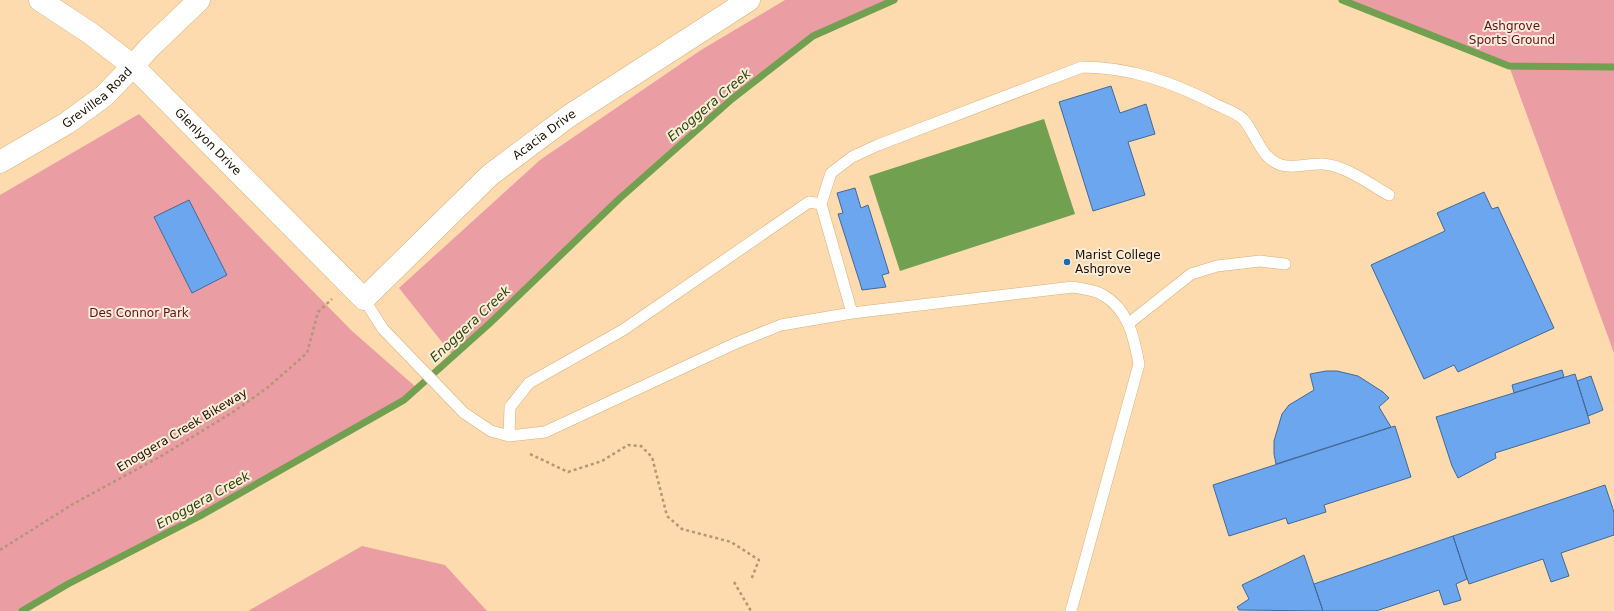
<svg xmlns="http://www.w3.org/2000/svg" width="1614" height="611" font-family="'DejaVu Sans',sans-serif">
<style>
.green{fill:#eb9da4}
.water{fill:#70a050}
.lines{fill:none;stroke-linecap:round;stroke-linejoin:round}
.stream{stroke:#70a050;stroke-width:7}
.building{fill:#6ba6ee;stroke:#426998}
.lane-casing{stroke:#d9b078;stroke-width:12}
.street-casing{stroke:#d9b078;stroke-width:23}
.secondary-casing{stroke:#d9b078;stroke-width:23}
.path{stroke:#b39673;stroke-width:2.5;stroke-dasharray:3 3;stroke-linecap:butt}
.lane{stroke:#fff;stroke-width:11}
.street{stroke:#fff;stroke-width:22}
.secondary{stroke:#fff;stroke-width:22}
.poi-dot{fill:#1e67b7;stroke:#fdecd6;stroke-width:1.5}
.labels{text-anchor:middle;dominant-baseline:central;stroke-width:4;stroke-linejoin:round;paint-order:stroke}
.park-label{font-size:12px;fill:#680e24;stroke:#fdecd6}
.street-label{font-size:12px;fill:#1f1000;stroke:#fdecd6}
.poi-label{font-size:12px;fill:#1f1000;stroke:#fdecd6;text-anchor:start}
.water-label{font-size:13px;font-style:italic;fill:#27460d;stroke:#fdecd6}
</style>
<rect width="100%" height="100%" fill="#fedbae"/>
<path class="green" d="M785 0H894L813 36 732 99 619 199 489 324 453 356 399 288 540 160 701 50Z
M1342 0H1614V353L1509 66Z
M139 114 352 331 417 388 404 400 200 516 68 584 22 611H0V195Z
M362 546 445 565 487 611H248Z"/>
<path class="water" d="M1044 119 1075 214 900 271 869 176Z"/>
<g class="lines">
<path class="stream" d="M1342 0 1509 66 1614 67
M22 611 68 584 200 516 404 400 489 324 619 199 732 99 813 36 894 0"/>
</g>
<path class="building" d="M1111 86 1120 113 1146 104 1155 134 1128 142 1145 195 1093 211 1059 102Z
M855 188 861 208 868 205 889 273 882 275 886 287 862 290 860 283 838 214 843 213 837 193Z
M1484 192 1492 209 1498 207 1554 328 1458 372 1454 365 1424 379 1371 265 1445 231 1437 213Z
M189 200 227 275 192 293 154 217Z
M1562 370 1564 377 1514 393 1512 385Z
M1326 371H1337L1358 376 1383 392 1389 398 1379 407 1391 427 1276 464 1274 454V441L1282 414 1289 405 1314 390 1310 374Z
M1575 374 1590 423 1495 453 1496 458 1458 478 1452 466 1436 417Z
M1591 376 1603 410 1588 416 1577 381Z
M1395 426 1411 477 1324 505 1326 512 1288 524 1286 518 1229 536 1213 485Z
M1605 485 1614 512V535L1561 553 1569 576 1551 582 1543 559 1469 584 1453 536Z
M1453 536 1467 579 1456 584 1461 600 1444 605 1439 590 1376 611H1323L1314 584Z
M1304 555 1323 611 1239 610 1237 607 1249 599 1242 585Z"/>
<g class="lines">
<g class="lane-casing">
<path id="lane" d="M364 299 383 329 464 413 491 431 509 436 545 432 736 343 781 325 852 313 1073 287C1082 289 1095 290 1103 295 1129 310 1134 338 1139 364L1071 611
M852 313 821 204 831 173 852 157 878 145 1082 67C1131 67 1175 83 1219 106 1226 109 1237 113 1243 119 1256 133 1260 158 1281 165 1295 169 1309 163 1323 164 1347 166 1369 184 1389 195
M1128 324 1191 274 1217 266 1260 261 1285 264
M509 436 510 407 529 383 623 330 809 202 821 204"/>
</g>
<g class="street-casing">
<g id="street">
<path id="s1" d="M199 0 149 48 133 66 364 299 490 175 569 116 749 0"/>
</g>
</g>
<g class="secondary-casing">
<g id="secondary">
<path id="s2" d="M0 162 67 123 104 96 133 66 90 33 40 0"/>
</g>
</g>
<path class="path" d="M530 454 568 472 602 461 628 445 641 446 652 457 667 516 682 529 731 542 759 560 751 580
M0 550 73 504 163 455 233 412 267 388 307 353 318 312 332 299
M734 582 751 611"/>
<use href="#lane" class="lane"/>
<use href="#street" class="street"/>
<use href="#secondary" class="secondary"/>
</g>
<circle class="poi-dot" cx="1067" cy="262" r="4"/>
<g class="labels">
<g class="park-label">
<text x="1512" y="26">Ashgrove<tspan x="1512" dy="14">Sports Ground</tspan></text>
<text x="139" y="313">Des Connor Park</text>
</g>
<g class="street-label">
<text stroke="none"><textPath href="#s2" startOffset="117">Grevillea Road</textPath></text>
<text stroke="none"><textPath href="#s1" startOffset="666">Acacia Drive</textPath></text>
<text stroke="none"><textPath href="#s1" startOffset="200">Glenlyon Drive</textPath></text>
<text transform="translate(182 430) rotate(-31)">Enoggera Creek Bikeway</text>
</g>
<g class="poi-label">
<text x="1075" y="255">Marist College<tspan x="1075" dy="14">Ashgrove</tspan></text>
</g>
<g class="water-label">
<text transform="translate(709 105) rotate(-40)">Enoggera Creek</text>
<text transform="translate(470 324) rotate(-43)">Enoggera Creek</text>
<text transform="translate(203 500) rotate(-29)">Enoggera Creek</text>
</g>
</g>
</svg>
